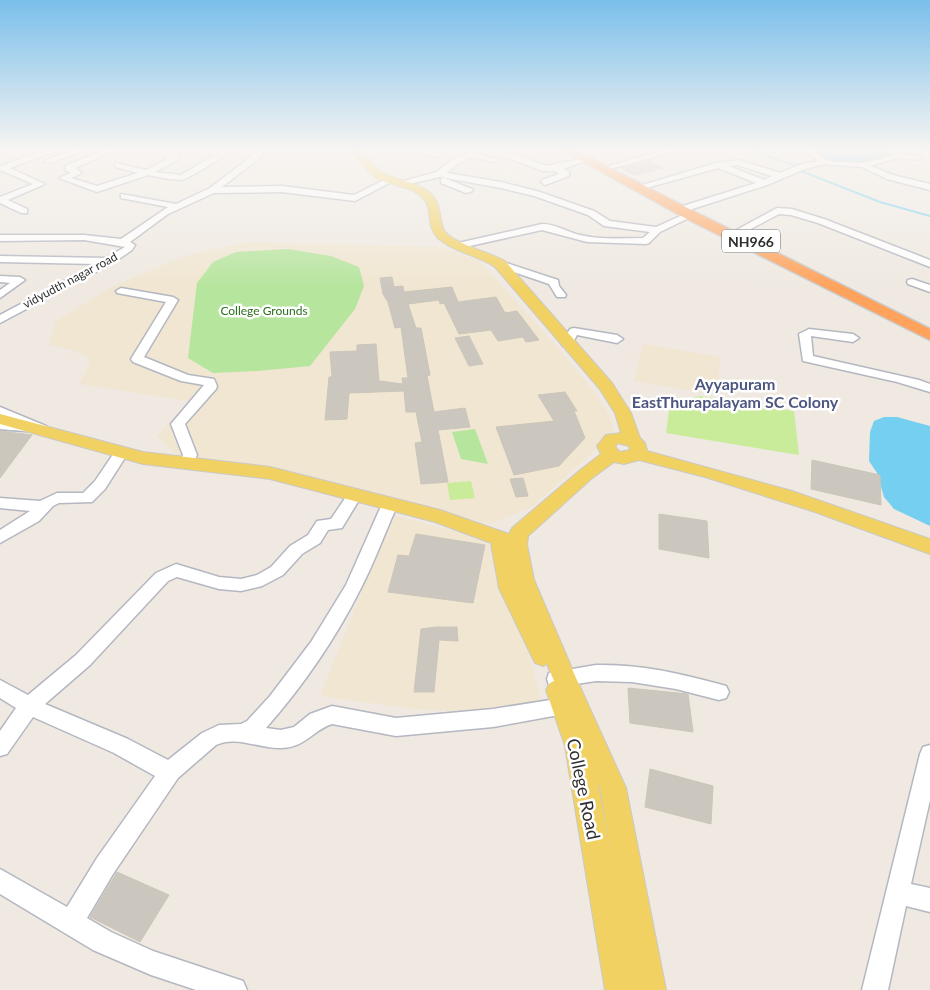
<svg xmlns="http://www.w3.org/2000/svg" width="930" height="990" font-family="Lato,sans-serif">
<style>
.education{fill:#f0e6d1}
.green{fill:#b6e59e}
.pitch{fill:#c9ec9a}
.water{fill:#75cff0}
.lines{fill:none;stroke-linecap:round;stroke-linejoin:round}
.stream{stroke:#75cff0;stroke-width:2}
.canal{fill:#75cff0;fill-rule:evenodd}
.building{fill:#cbc7bf;stroke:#cbc5ba}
.minor-casing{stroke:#b4b7c1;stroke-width:3}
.major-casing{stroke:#c9c9c9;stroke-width:2}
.highway-casing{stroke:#c9c9c9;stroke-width:3}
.minor{fill:#fff;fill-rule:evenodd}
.major{fill:#f2d163;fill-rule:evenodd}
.highway{fill:#ffa35c;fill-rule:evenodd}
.labels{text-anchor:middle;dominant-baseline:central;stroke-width:5;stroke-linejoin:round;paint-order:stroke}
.far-street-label{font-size:12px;fill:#2e2e2e;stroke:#fff}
.far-park-label{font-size:12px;fill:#2c6e1b;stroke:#fff}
.shield{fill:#fff;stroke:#6d6d6d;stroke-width:1}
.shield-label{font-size:14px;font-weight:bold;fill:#2e2e2e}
.neighbourhood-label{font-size:16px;font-weight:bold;fill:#4d5680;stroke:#fff}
.near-street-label{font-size:18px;fill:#2e2e2e;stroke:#fff}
</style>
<rect width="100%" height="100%" fill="#efe9e1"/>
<path class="education" d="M249 242 442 247 479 261 552 341 595 393 610 416 614 433 532 507 490 524 180 458 157 436 189 401 79 384 89 365 90 358 73 350 49 345 55 322 110 288 187 255Z
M643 344 720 357 717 395 634 381Z
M392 515 465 534 495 548 525 637 542 706 480 712 415 709 320 696Z"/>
<path class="green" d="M288 249 331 256 359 267 364 286 355 309 310 366 258 371 213 373 188 358 197 283 213 262 236 252Z
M475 429 488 464 461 459 452 432Z"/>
<path class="pitch" d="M700 396 794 411 799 455 666 433 670 403Z
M471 481 475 498 450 500 447 483Z"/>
<path class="water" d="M811 149H884L889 154C881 162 843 164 831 162 824 160 817 154 811 149Z
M884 417H897L930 426V526L894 509 884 497 877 473 869 461 870 432 874 421Z"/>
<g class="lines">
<path class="stream" d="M748 149 796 166
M801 171 880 202 930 216"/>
<path class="canal" d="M108 149H135L132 151Z"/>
</g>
<path class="building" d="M648 161 664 168 634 175 621 168Z
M392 277 394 287 403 286 404 292 452 287 458 302 496 297 505 313 517 311 539 340 526 342 523 337 498 341 491 330 459 334 444 303 440 304 439 300 408 304 416 328H421L430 375 427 376 434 412 465 408 470 427 438 430 448 482 421 484 415 443 422 442 416 412H406L404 391 349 393 347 419 325 420 329 377H332L330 352 357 351V345L376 344 379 381 403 384 402 378H408L401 327 395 328 388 302 383 294 380 278Z
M469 336 483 364 469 366 455 338Z
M565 392 577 411H574L585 438 559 466 514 475 496 427 554 421 538 395Z
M0 431 32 435 0 478Z
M812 460 880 475 881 505 811 489Z
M523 478 528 496 516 497 510 479Z
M659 514 707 521 709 558 659 549Z
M416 534 485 545 473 603 388 592 398 555 409 556Z
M436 627H457L458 641 439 640 434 692H414L421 629Z
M628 688 688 694 693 732 630 723Z
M650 769 713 786 711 824 645 807Z
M117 872 169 895 140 942 90 917Z"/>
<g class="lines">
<g class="minor-casing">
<path id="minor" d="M48 149H61L10 168 45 184 8 200 27 209V213H21L0 203V197L33 184 0 170V166Z
M74 149 81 151 51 163 44 161Z
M107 149 114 151 75 168 82 173 71 178 97 186 138 173 115 167V163L146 170 167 159 165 157C171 151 178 149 187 149L177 156 179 158 178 160 155 172 181 175 224 149H234L202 170 183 180 169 179 148 175 97 192 59 178 71 173 65 170V166Z
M261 149H271L222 187 282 186 354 195 388 178 395 180 355 201 282 192 214 193 168 214 130 242 135 245 132 250 113 263 0 323V315L96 264 0 262V256L106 258 125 247 84 240 0 241V235H84L121 239 168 207 121 198V194L176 204 210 188Z
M409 149H424L440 155 436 157Z
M668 149H683L607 170 603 168Z
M803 149H813L826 160 836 162 863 163 885 158 897 153 920 156 921 158C915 162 908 158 900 158 895 158 879 164 871 166L893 175 930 184V190L887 179 862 167 824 164 805 169 767 185 686 211 681 208 683 206 756 183 718 168 643 189 639 186 716 163 739 160 780 173 799 165 818 161ZM738 165 772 176 764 180 729 166Z
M918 149H930V152Z
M500 151H506L547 166 584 158 588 160 563 169 569 172V176L545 185 541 182 542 180 559 174 555 171H543L500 155Z
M469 152 499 160 495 162 470 157 457 164 447 173 501 182 540 192 594 211 610 221 656 227 687 213H693L695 215 660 232 649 243 646 244 587 242 542 230 461 248 458 247V243L542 224C556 224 567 232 580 235 601 240 622 238 643 238L650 232 604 226 588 215 534 196 501 188 440 177 400 186 396 183 437 172 451 160Z
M444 178 472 189 473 191 466 193 441 183V179Z
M777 208 792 209 824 219 930 260V267L818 223 791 215 779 214 739 235H733L731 233Z
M500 261 558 280 559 286 566 295 565 297H557L549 284 496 266 495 264Z
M0 276 20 277 25 280 0 298V290L10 283 0 282Z
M912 279 930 285V292L908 284 907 282 908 280Z
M121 288 173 297 178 300 144 357 188 375 214 379 217 386 216 389 185 424 197 455 192 466H182L180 463 183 455 171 424 204 385 181 381 133 362 131 359 166 302 117 293 116 291Z
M574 328 617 335 623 339 617 343 577 335 571 346H563L561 343 570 329Z
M809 329 853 334 859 338 853 342 811 336 813 356 919 380 930 384V392L897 382 803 361 799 334Z
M0 407 46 426 48 429 41 433C28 430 14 431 0 429V421L15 422 0 416Z
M121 448 126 450 128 453 105 489 92 502 59 503 53 506 39 521 0 543V530L30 511 0 508V498L40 501 57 493H83L95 481 116 450Z
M355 490 360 491 362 495 342 528 328 530 320 543 302 554 283 575 262 586 241 591 219 589 177 577 168 581 90 665 45 704 128 739 168 760 202 733 219 725 241 724 247 721 270 696 311 642 346 585 382 504 385 500 390 499 395 500 398 504C385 532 375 561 361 588 336 638 303 686 266 728L281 730 294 727 310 714 332 706 396 718 493 709 563 698 570 701 573 707 570 713 493 727 396 736 332 724C313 730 305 748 281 748 260 749 236 735 216 745L178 778 113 874 87 918 111 932 153 951 243 981 247 990H196L151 975 93 950 0 894V869L67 907 97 858 155 776 114 753 33 717 7 754 0 756V731L16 708 0 698V680L28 695 76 655 156 573 176 564 219 577 241 579 257 575 271 567 290 546 308 535 317 521 331 519 350 491Z
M596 665C639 664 678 673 719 684L726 686 729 692 726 698 719 700 676 689 632 682 596 681 556 687 549 685 547 679 549 673Z
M930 745V800L911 884 930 888V912L906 906 888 990H862L920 754 923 747Z"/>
</g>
<g class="major-casing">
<path id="major" d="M350 149H361C367 156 374 167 382 172 396 181 418 181 431 194 443 205 438 224 446 233 456 244 489 252 505 261L612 383 631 413 640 438 645 443 647 451 792 491 930 539V554L815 512 705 477 639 460 624 464 614 462 591 479 528 536 527 545 534 580 576 678 626 788 666 990H605L565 746 546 690 550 683 554 681 547 664 543 666 535 663 499 588 491 543 435 522 270 479 143 464 0 424V414L143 452 270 467 440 510 509 534 512 528 579 471 601 454 597 446 606 435 621 433 615 413 599 388 495 267C479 256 450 251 437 237 426 226 433 209 423 198 411 185 387 186 373 176 365 170 357 158 350 149ZM618 443 629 446 630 450 620 452 615 447ZM598 783 600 788 611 854Z"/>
</g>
<g class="highway-casing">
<path id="highway" d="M560 149H574L695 212 930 329V340L685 218Z"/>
</g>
<use href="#minor" class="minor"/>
<use href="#major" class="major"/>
<use href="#highway" class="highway"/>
</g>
<linearGradient id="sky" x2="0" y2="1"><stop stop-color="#7abfeb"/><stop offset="0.52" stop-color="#f8f5f2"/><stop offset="1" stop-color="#f8f5f2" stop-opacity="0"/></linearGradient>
<rect width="930" height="288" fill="url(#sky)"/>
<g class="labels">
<g class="far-street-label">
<text transform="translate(70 280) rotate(-28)">vidyudth nagar road</text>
</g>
<g class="far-park-label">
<text x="264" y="310">College Grounds</text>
</g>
<rect class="shield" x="722" y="229.5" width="58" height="23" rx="4"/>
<g class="shield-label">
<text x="751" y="241">NH966</text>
</g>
<g class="neighbourhood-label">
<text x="735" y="383">Ayyapuram<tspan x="735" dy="18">EastThurapalayam SC Colony</tspan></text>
</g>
<g class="near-street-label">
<text transform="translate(584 789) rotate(78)">College Road</text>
</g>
</g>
</svg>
